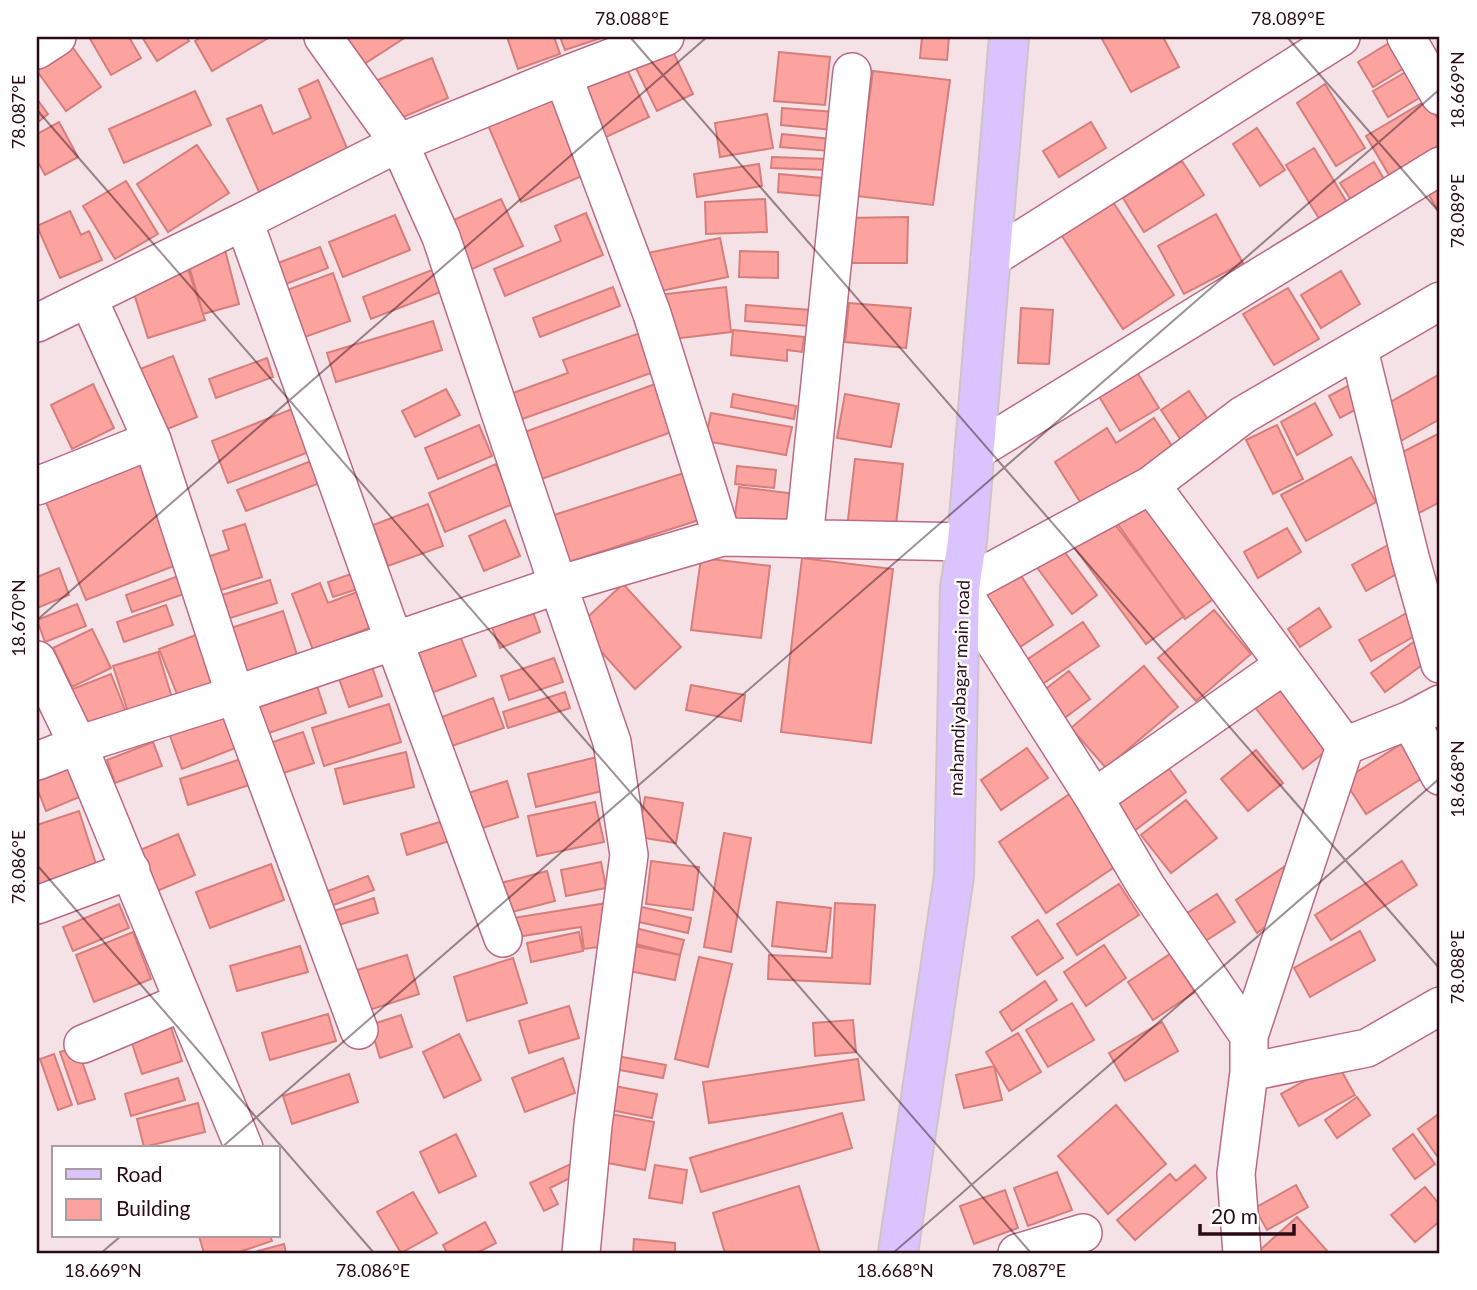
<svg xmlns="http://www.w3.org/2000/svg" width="1477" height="1290" font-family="Lato,sans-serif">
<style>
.building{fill:#fca29f;stroke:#d57e7c;stroke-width:2}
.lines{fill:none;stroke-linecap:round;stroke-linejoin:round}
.street-casing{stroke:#bc6a83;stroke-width:40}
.primary-casing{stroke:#ccc4c7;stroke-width:42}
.street{stroke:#fff;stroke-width:37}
.primary{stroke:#dbc4fd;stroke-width:38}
.ticks{fill:none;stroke:#2a0b16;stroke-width:2;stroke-opacity:0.45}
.labels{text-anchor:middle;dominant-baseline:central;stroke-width:5;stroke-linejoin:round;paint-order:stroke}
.street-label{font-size:18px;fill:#2a0b16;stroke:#fff}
.neatline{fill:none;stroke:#2a0b16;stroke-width:2.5}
.ticks-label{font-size:18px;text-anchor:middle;fill:#2a0b16}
</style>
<rect width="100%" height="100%" fill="#f5e2e7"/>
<path class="building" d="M89 37H129L141 58 111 75Z
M142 37H186L189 41 157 61Z
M201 37H270L212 71 195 41Z
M347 37H406L364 64Z
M507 37H554L560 54 518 69Z
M560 37H604L565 50Z
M922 37H949L947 60 920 58Z
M1101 37H1163L1179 67 1131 92Z
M667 39 693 94 657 111 630 56Z
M1394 40 1409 65 1373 87 1358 62Z
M68 41 101 87 66 111 37 71V63Z
M779 52 830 57 825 105 774 101Z
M432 58 448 98 387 124 370 83Z
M622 58 649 117 604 138 577 79Z
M1409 70 1424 95 1388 117 1373 91Z
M873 71 950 80 933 205 856 196Z
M318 80 349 153 259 192 227 119 261 105 273 134 311 118 299 89Z
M1325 84 1365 148 1336 166 1297 103Z
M195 91 211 125 124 163 109 129Z
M555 93 589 173 521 202 487 123Z
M37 99 48 114 37 123Z
M1427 100 1440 123V158L1395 185 1366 136Z
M782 108 835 112 833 130 781 125Z
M767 114 773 148 720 157 715 123Z
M59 122 78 157 45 175 37 160V134Z
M1091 122 1106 148 1059 177 1043 151Z
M1257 128 1285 170 1260 186 1233 144Z
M782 134 831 139 830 151 780 147Z
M197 145 229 193 168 232 137 184Z
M1314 148 1351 209 1323 225 1286 165Z
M772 157 828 159 827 170 771 168Z
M1182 161 1204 195 1144 232 1123 198Z
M1374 162 1388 186 1355 206 1340 183Z
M759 164 762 186 697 197 694 174Z
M779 174 823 178 821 196 778 192Z
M126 181 158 234 115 259 83 206Z
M1440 181V214L1426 190Z
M1107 193 1174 295 1123 329 1056 227Z
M501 199 523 246 470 270 449 222Z
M765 199 767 232 706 234 705 202Z
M70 211 81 235 89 231 102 260 60 278 37 226Z
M586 213 603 255 505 296 494 269 561 241 555 226Z
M1216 214 1243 263 1184 294 1158 246Z
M395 215 410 250 343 277 329 242Z
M908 217 907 263H843V218Z
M720 238 728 277 646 294 638 255Z
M223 242 239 304 203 314 185 252Z
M320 247 328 268 270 290 262 269Z
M740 251 778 252V278L739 277Z
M186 263 205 320 148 338 130 281Z
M442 266 451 288 371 319 363 297Z
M1341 271 1360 304 1321 328 1301 295Z
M333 273 350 321 288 343 271 296Z
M613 287 620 306 540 337 533 318Z
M726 287 731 332 664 340 659 295Z
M1288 288 1319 339 1274 365 1243 314Z
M849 303 911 308 906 348 845 342Z
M746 305 811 310 810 326 745 321Z
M1021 308 1053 310 1049 364 1018 363Z
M433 321 442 350 336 382 327 353Z
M733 330 804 337 802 352 787 350V361L731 355Z
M640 333 654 372 514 422 505 396 568 373 563 360Z
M173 356 197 417 160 432 135 371Z
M267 358 273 377 216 398 209 379Z
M1135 369 1159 408 1120 431 1097 393Z
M1440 374V419L1399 442 1380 408Z
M663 381 680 429 539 480 522 433Z
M1355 382 1366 404 1340 418 1329 396Z
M93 384 114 428 72 449 51 405Z
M446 389 460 415 415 437 402 411Z
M1189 391 1213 427 1185 446 1161 410Z
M733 394 796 406 794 419 731 407Z
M845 394 899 404 891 447 837 438Z
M1315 403 1332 435 1297 455 1281 422Z
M292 409 309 452 228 483 212 441Z
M711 413 792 427 786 455 705 441Z
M1154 418 1174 449 1084 508 1055 462 1107 428 1116 443Z
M479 425 492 456 438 479 425 448Z
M1277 425 1303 479 1273 494 1246 440Z
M1440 433V502L1417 514 1389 459Z
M144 450 187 561 86 600 41 490Z
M1351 457 1376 502 1306 541 1281 495Z
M855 459 903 464 895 533 847 528Z
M311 461 320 483 246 511 237 490Z
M496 464 513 504 445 532 429 493Z
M737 466 776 470 774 488 735 484Z
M690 471 705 518 566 563 551 516Z
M739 487 804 495 800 530 734 522Z
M1153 497 1222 593 1185 619 1117 523Z
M428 504 443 546 388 566 373 525Z
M1108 515 1184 616 1146 644 1071 543Z
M505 520 520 556 484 571 469 536Z
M245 524 262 577 218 591 207 557 229 550 223 531Z
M1287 528 1301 552 1258 578 1244 552Z
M1388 545 1402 571 1366 591 1352 565Z
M1060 546 1097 595 1072 614 1035 565Z
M701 558 770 566 761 638 691 630Z
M802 558 893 569 871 743 781 732Z
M59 568 69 595 37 608V577Z
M365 569 370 585 333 597 328 582Z
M1018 571 1053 625 1017 649 982 595Z
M181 575 187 593 132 612 126 595Z
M270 580 277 603 227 619 219 596Z
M320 583 328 603 370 587 384 622 313 650 292 594Z
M623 584 681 647 635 689 578 626Z
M77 604 86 626 45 642 37 620Z
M166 605 173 625 124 642 117 622Z
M531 606 540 632 500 648 490 622Z
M1319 608 1331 627 1300 647 1288 629Z
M1214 610 1251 654 1196 701 1158 658Z
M283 611 298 658 247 675 231 628Z
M1410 611 1422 632 1371 661 1359 640Z
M1083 622 1099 646 1032 691 1016 667Z
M92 629 111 668 72 687 53 648Z
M206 631 225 681 179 699 159 649Z
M458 631 476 676 429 694 412 650Z
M1419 638 1433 657 1385 692 1371 673Z
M158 652 173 701 129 715 113 666Z
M369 658 382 696 349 707 336 670Z
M554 658 563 682 509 700 501 676Z
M1144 666 1178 707 1106 768 1071 728Z
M1069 671 1090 699 1055 725 1034 698Z
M111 674 127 715 81 734 65 692Z
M314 677 326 713 252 739 239 703Z
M1276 680 1330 748 1303 769 1250 701Z
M691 685 745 695 741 721 686 710Z
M565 692 570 708 508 728 503 712Z
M493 698 504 728 449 747 439 718Z
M389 704 401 742 324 766 312 728Z
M226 712 238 747 182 769 169 733Z
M303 732 314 763 268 778 258 747Z
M153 742 162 766 115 783 107 760Z
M1403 743 1424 777 1366 814 1344 780Z
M1027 748 1048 778 1001 810 981 780Z
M1256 750 1283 783 1248 811 1221 779Z
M406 752 414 787 344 804 335 769Z
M67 753 84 795 46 811 37 788V765Z
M597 757 606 790 536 807 528 774Z
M244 758 252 784 188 805 180 779Z
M1161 758 1186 792 1134 831 1109 797Z
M507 781 518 817 476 830 465 794Z
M1074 791 1122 862 1046 913 999 842Z
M645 797 683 803 676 843 638 837Z
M1186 800 1217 838 1171 873 1141 835Z
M595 802 604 842 537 856 528 816Z
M79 811 97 867 37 886V825Z
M443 821 449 841 407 855 401 834Z
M724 833 751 838 731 952 704 947Z
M178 834 195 875 150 894 133 853Z
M651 861 699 867 693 910 646 904Z
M1402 861 1417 885 1331 940 1315 915Z
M601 862 606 888 566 896 561 870Z
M271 864 284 900 210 928 196 892Z
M1285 866 1275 920 1257 933 1236 900Z
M547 871 555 901 508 913 501 883Z
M368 876 374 890 331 906 325 892Z
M1119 884 1139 915 1077 955 1057 924Z
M1217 894 1235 922 1199 945 1181 917Z
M374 898 378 913 329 928 325 914Z
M777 902 831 908 826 952 772 946Z
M607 903 614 945 584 949 581 927 516 937 513 918Z
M624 903 691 918 688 933 621 918Z
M835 903 875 905 870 984 768 979 769 955 832 958Z
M119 904 129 928 73 951 63 927Z
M1038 920 1063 958 1037 975 1012 937Z
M623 925 684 940 680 955 619 940Z
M1360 931 1375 960 1310 997 1294 968Z
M133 932 151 979 94 1002 76 955Z
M579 932 583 951 531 962 527 943Z
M624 944 680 955 675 980 619 969Z
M1104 945 1126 978 1086 1006 1064 972Z
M300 946 308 972 237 991 230 966Z
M1170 954 1195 992 1153 1020 1128 982Z
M407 955 419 994 366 1011 354 971Z
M699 957 732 964 708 1067 675 1059Z
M513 958 527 1003 467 1021 454 977Z
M1045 981 1057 1000 1012 1031 1000 1012Z
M1072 1003 1094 1040 1048 1067 1026 1030Z
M569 1006 579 1038 529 1053 519 1021Z
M328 1014 336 1041 270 1060 262 1033Z
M401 1015 412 1047 380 1058 370 1025Z
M168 1018 182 1061 142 1074 128 1031Z
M853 1020 856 1052 815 1056 813 1023Z
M1162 1022 1178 1051 1125 1081 1109 1053Z
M1018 1033 1041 1072 1009 1091 986 1052Z
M459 1034 481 1080 444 1098 423 1052Z
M77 1047 95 1099 78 1104 60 1052Z
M54 1054 72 1105 58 1110 40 1059Z
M617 1056 666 1065 663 1078 614 1069Z
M563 1058 575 1093 525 1112 512 1078Z
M858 1059 864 1100 709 1123 703 1082Z
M1337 1063 1355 1095 1299 1126 1281 1094Z
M994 1066 1002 1100 964 1108 956 1075Z
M349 1074 358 1102 292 1124 283 1096Z
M178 1078 185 1100 131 1116 125 1094Z
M609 1085 657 1094 652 1118 605 1109Z
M1357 1097 1370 1115 1337 1138 1325 1120Z
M198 1103 205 1132 144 1147 137 1119Z
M1116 1105 1166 1164 1108 1214 1058 1156Z
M606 1113 654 1122 645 1170 597 1161Z
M842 1113 852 1148 701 1192 690 1158Z
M1440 1113V1160L1418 1129Z
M456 1134 476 1176 439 1193 420 1152Z
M1413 1134 1435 1164 1415 1179 1393 1149Z
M573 1163 578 1174 550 1188 558 1204 544 1211 530 1183Z
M655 1165 687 1170 682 1203 649 1198Z
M1195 1165 1206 1178 1135 1240 1117 1220 1170 1174 1176 1181Z
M1057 1172 1072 1210 1028 1226 1014 1188Z
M1296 1185 1308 1207 1267 1230 1255 1208Z
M799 1186 820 1253H725L713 1213Z
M1425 1187 1440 1205V1221L1415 1242 1391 1215Z
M1005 1190 1018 1228 974 1244 960 1206Z
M413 1192 437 1233 401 1253 377 1212Z
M1297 1217 1329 1253H1263L1260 1250Z
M485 1222 496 1243 477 1253H447L443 1245Z
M199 1236H270L272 1241 236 1253H204Z
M634 1239 675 1243V1253H633Z
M284 1244 286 1253H259L258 1251Z"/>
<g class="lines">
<g class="street-casing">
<path id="street" d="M323 37 399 143 441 237 558 585 722 537 967 542
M665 37 563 76 652 314 722 537
M1406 37 1440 96
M37 50 57 37
M244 221 399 143 563 76
M990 259 1341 37
M88 298 152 440 235 695 78 745 244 1148
M37 323 244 221 394 641 558 585 612 742 629 855 593 1125 581 1253
M1359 350 1410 557 1440 664
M974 452 1440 166
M1151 485 1345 746
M37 486 152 440
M804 539 852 72
M37 660 78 745 37 761
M1410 720 1440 776
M1094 798 1284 665
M37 905 131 870
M359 1030 235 695 394 641 503 938
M1249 1036 1345 746 1410 720 1440 704
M83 1044 183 1002
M1249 1072 1367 1048 1440 1006
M1017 1253 1083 1233
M1242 1253 1236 1174 1249 1072V1036L1146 886 1094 798 960 588 1151 485 1243 415 1440 301"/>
</g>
<g class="primary-casing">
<path id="primary" d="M898 1253 954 876 960 588 967 542 1009 37"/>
</g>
<use href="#street" class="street"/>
<use href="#primary" class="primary"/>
</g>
<path class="ticks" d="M630 37 1440 969M1287 37 1440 213M37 110 1031 1253M37 620 707 37M37 865 374 1253M221 1148 1440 89M101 1253 121 1236M893 1253 1440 778"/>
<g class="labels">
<g class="street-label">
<text transform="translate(959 688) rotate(-88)">mahamdiyabagar main road</text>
</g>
</g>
<rect width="1477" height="1290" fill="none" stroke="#ffffff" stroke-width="77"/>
<rect x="52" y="1146" width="228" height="91" fill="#ffffff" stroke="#aa9da2" stroke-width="2"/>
<rect x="66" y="1169" width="35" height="10" fill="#dbc4fd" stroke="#aa9da2" stroke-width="2"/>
<text x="116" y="1182" font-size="21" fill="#2a0b16">Road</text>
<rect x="66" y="1199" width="35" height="21" fill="#fca29f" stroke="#aa9da2" stroke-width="2"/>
<text x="116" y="1216" font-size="21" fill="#2a0b16">Building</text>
<path d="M1200 1224v10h94v-10" fill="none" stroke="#2a0b16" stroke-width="3.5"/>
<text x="1211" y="1224" font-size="21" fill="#2a0b16" stroke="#ffffff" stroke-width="5" paint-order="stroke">20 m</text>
<rect x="38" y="38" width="1400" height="1214" class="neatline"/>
<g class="ticks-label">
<text x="632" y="25">78.088°E</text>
<text x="1288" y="25">78.089°E</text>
<text transform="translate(1458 90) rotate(-90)" y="6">18.669°N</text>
<text transform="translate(19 112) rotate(-90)" y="6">78.087°E</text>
<text transform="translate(1458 211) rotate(-90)" y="6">78.089°E</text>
<text transform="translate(19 618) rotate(-90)" y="6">18.670°N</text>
<text transform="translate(1458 779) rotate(-90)" y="6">18.668°N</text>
<text transform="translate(19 867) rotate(-90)" y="6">78.086°E</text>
<text transform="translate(1458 967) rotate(-90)" y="6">78.088°E</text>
<text x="103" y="1277">18.669°N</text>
<text x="373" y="1277">78.086°E</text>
<text x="895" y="1277">18.668°N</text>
<text x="1029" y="1277">78.087°E</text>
</g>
</svg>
